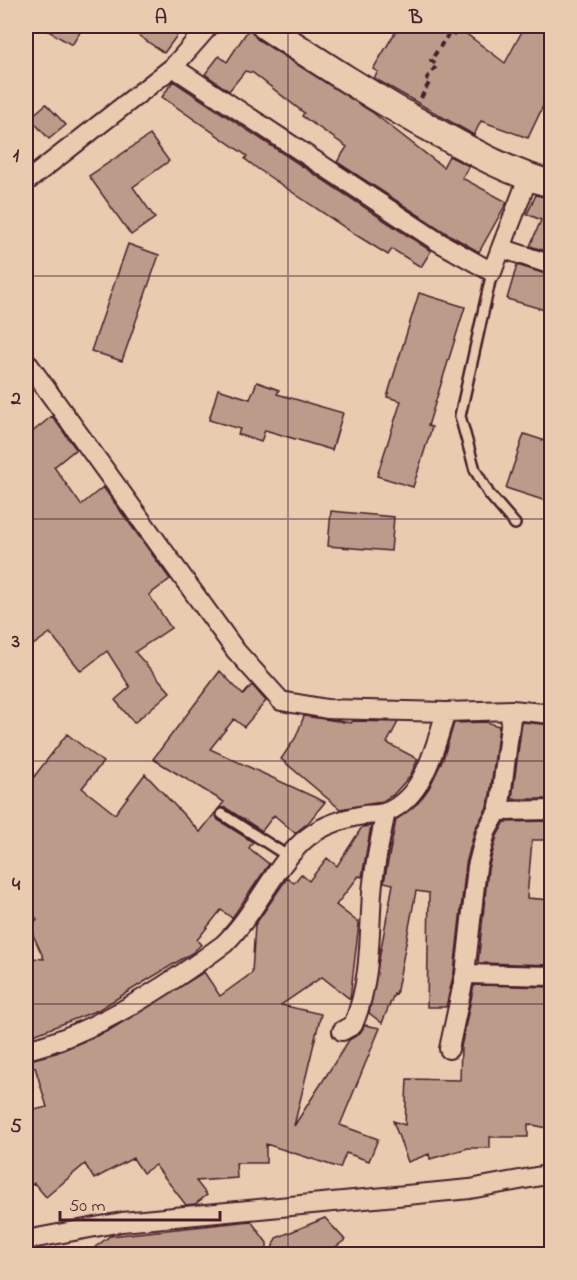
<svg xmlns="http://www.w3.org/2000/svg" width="577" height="1280" font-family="'Indie Flower',sans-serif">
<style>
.building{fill:#bc9b8b;stroke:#4a1f2b;stroke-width:1.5}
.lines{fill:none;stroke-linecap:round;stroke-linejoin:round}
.lane-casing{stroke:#4a1f2b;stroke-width:14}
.street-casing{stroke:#4a1f2b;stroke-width:22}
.secondary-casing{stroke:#4a1f2b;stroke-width:30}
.path{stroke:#4a1f2b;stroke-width:4;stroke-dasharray:6 4.5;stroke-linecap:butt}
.lane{stroke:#e9ccb0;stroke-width:9}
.street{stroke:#e9ccb0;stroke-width:18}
.secondary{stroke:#e9ccb0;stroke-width:26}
.grid{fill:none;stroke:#4a1f2b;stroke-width:1.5;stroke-opacity:0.55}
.neatline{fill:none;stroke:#4a1f2b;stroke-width:2}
.grid-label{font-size:20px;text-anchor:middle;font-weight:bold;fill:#4a1f2b}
</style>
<rect width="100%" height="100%" fill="#e9ccb0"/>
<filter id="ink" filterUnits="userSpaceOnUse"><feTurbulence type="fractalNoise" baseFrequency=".0167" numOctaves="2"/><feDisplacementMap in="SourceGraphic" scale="12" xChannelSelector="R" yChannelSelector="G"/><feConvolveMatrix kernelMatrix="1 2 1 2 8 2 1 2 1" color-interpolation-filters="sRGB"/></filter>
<g filter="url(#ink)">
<path class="building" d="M40 26H84L72 45Z
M125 26H184L164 53Z
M399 26H456L505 63 525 26H552V87L528 138 481 121 474 135 374 78 378 72 373 69Z
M250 27 257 39 372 112 443 167 449 156 469 166 462 178 507 202 479 252 443 231 337 162 347 147 302 116 304 113 253 73 245 71 229 91 205 74 219 56 227 62Z
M173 81 431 251 421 267 392 249 388 255 353 233 258 169 245 159 247 156 162 97Z
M46 104 66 125 49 139 30 118Z
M150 135 169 161 133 187 155 218 131 235 89 176Z
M536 195 552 199V253L530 246 541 220 527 214Z
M128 244 159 255 122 361 91 351Z
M517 265 552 276V312L507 299Z
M419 293 465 307 428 426 432 427 413 487 377 476 401 401 387 397Z
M257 382 279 390 277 394 343 413 332 450 265 430 261 442 238 434 240 429 209 420 218 389 250 399Z
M52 416 76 449 54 467 81 505 103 487 170 579 149 595 171 628 135 652 170 692 134 723 115 700 130 687 107 651 81 671 50 633 26 650V437Z
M524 434 552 443V503L506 488Z
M331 511 394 517 391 551 328 546Z
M220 671 243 695 252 685 266 701 244 727 234 719 210 749 325 802 308 823 295 833 274 815 262 831 226 808H219L224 802 153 759Z
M304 716 351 723 353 721 398 722 387 743 418 759 410 776 393 795 381 802 340 809 281 759 296 737Z
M486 722 499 726 490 795 487 807 475 829 466 864 454 972 446 1007H427L429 893 416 891 396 995 394 994 382 1023 369 1013 393 884 384 882 396 820 418 803 429 788 443 759 454 723Z
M522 722 552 725V799H512Z
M67 734 103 762 82 788 115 814 145 774 200 832 215 813 218 820 253 842 249 848 269 864 232 918 221 910 197 940 201 945 192 953 98 1010 26 1038V974L30 975 31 958 44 959 28 924 37 920 26 902V787Z
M550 821V840H532L527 898 552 900V965L478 963 488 869 497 836 505 822Z
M371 826 362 877 359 876 336 905 359 923 350 999 322 977 281 1005 321 1014 294 1126 349 1040 359 1034 365 1025 380 1028 340 1125 378 1139 369 1161 346 1153 340 1168 266 1144V1163H236L237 1178 196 1181 207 1195 195 1204 186 1205 155 1165 143 1173 133 1158 94 1179 85 1164 46 1197 34 1183 26 1190V1112L47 1107 35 1067 26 1069V1061L56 1053 108 1031 204 972 220 996 252 973 255 925 287 878 294 883 301 874 309 881 327 858 337 866 362 827Z
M474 985 552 987V1129L528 1124V1137H490V1148H468L430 1159 429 1154 408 1162 393 1121 405 1125 407 1079 460 1080 461 1047Z
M325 1218 345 1240 326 1254H270L276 1238Z
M251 1221 267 1243V1254H86L110 1236Z"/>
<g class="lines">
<g class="lane-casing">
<path id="lane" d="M492 272 460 416 475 470 489 494 515 524
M222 814 289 857"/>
</g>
<g class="street-casing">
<path id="street" d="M173 67 437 241 492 272 501 248
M528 178 501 248 552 265
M26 182 173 67 209 26
M26 361 236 651 281 701 327 709 446 712 512 710 552 714
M498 811 552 810
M465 974 552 976
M342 1031 353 1025C371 983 369 938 372 893 374 866 380 839 386 812
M449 1049 465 974 477 867 486 832 498 811 501 797 512 710
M26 1050C94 1034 167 986 224 944 255 914 271 872 302 842 319 826 341 819 364 815 371 814 380 815 387 812 425 796 435 746 446 712
M26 1240 122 1222 470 1189 552 1174"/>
</g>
<g class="secondary-casing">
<path id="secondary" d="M265 26C321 63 376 99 435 131 473 152 510 173 552 184"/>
</g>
<path class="path" d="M421 98 430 81 427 78 437 65 431 60 448 35 451 37 460 26"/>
<use href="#lane" class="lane"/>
<use href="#street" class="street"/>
<use href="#secondary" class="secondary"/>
</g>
</g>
<path class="grid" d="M288 26V1254M26 276H552M26 519H552M26 761H552M26 1004H552"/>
<rect width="577" height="1280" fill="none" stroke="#e9ccb0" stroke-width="66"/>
<path d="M60 1211v9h160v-9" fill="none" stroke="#4a1f2b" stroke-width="3"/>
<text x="69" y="1211" font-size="18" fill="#4a1f2b" stroke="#e9ccb0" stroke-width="4.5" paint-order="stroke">50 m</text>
<rect x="33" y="33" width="511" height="1214" class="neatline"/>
<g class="grid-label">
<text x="161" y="23">A</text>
<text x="416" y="23">B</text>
<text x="16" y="161">1</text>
<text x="16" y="404">2</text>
<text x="16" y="647">3</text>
<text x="16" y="890">4</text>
<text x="16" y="1132">5</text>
</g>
</svg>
